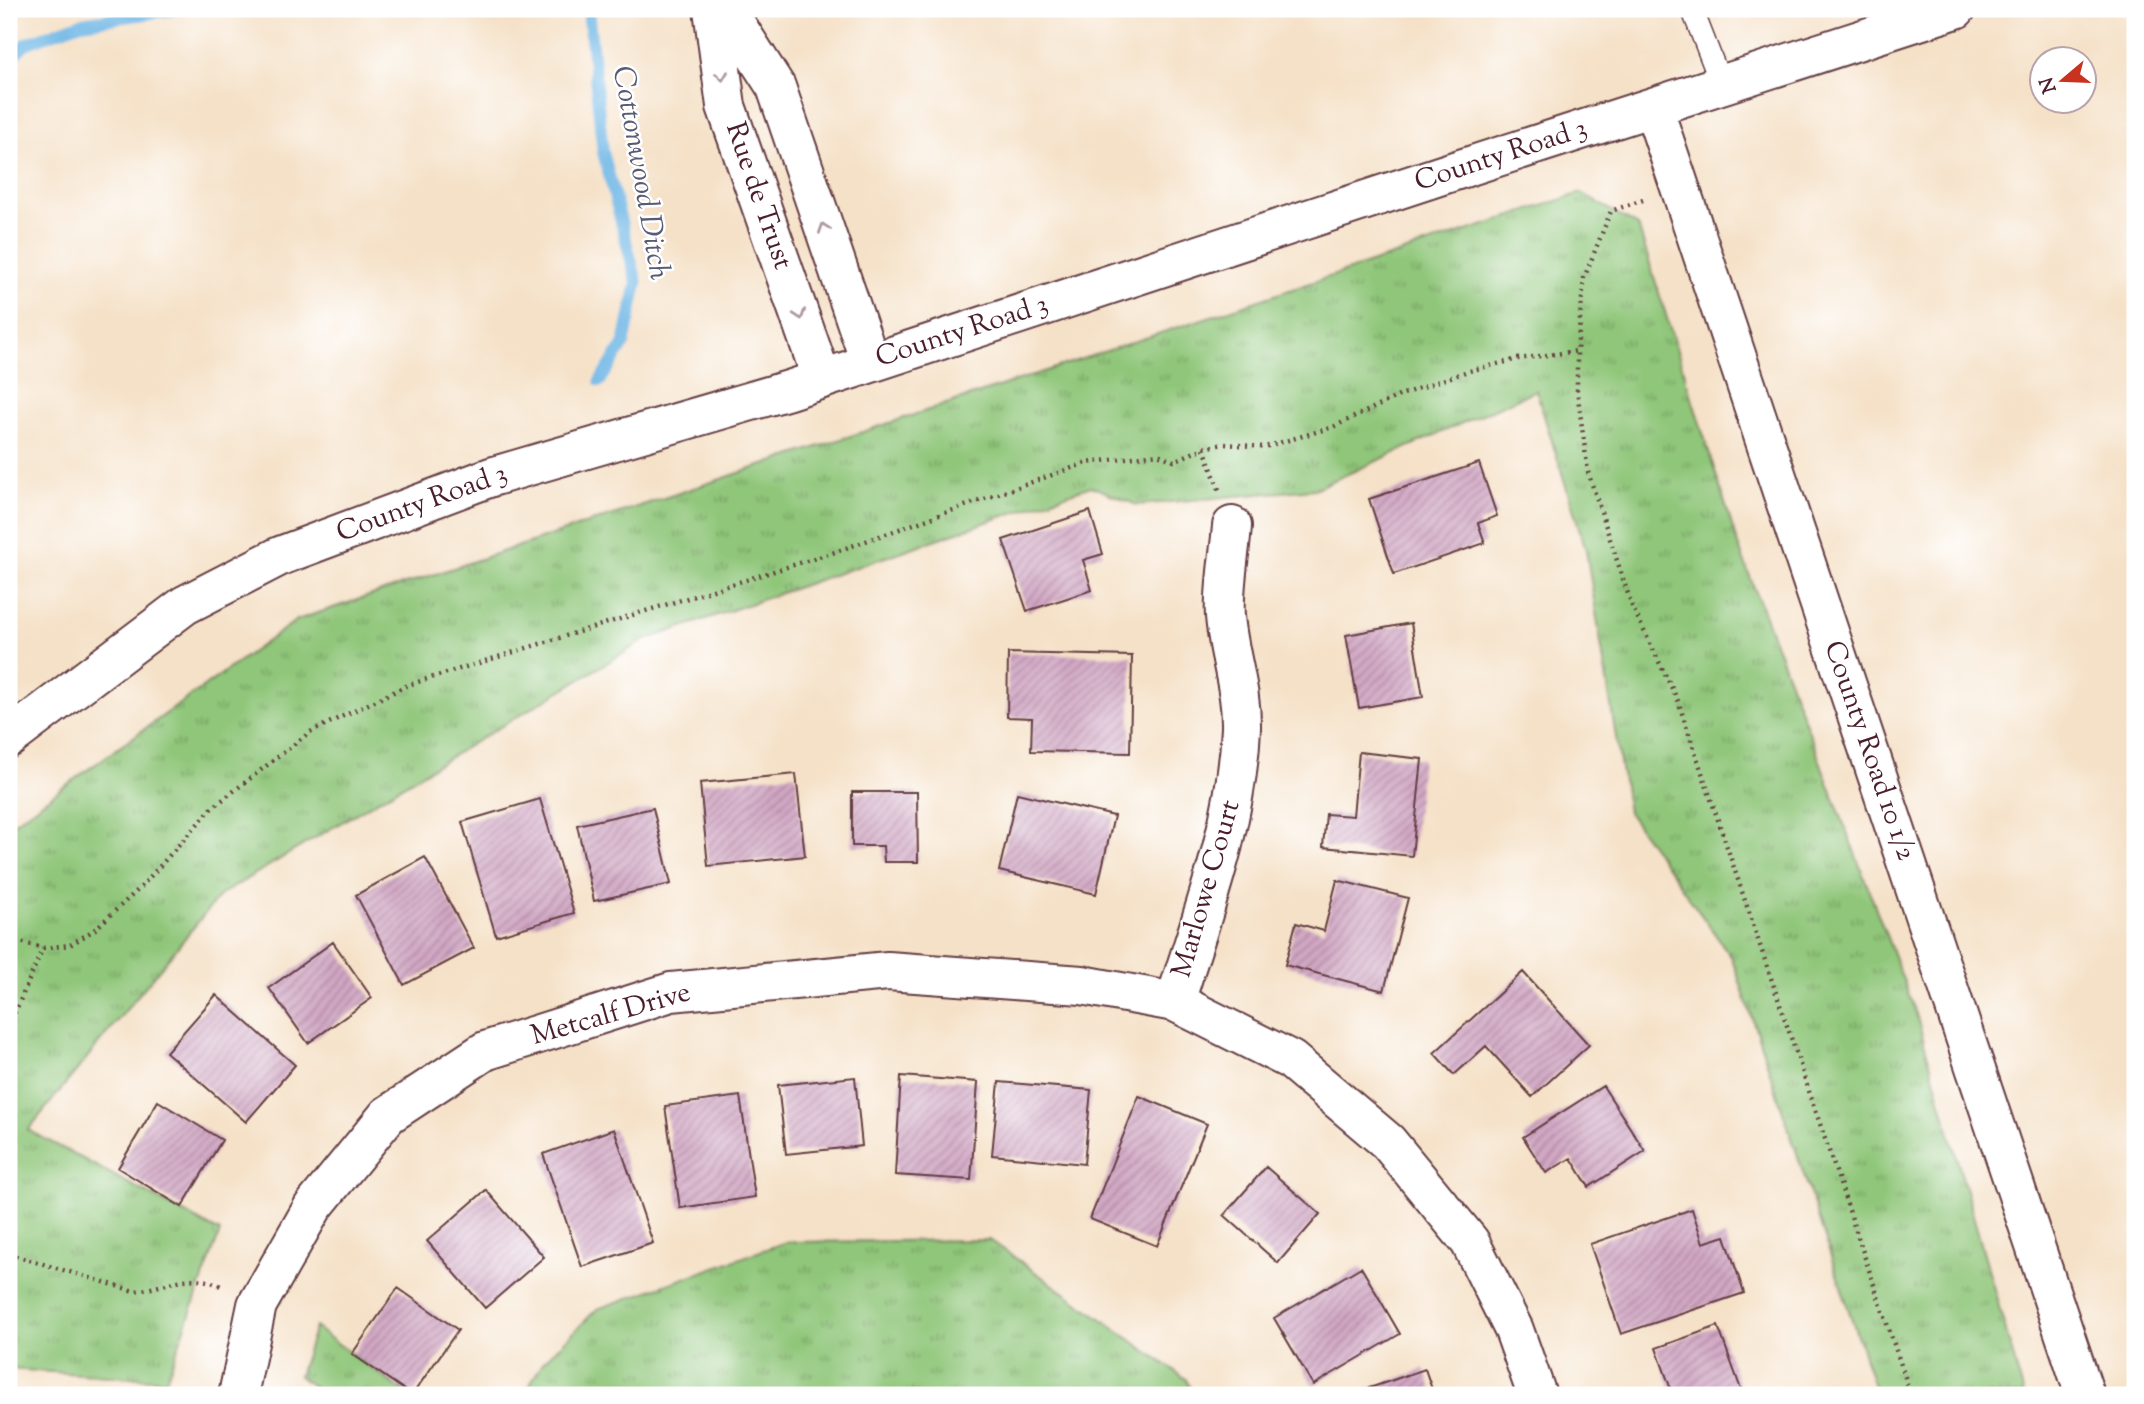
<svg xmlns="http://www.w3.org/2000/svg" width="2144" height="1404" font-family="'Sorts Mill Goudy',serif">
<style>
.grass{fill:url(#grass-tufts);stroke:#6c7252;stroke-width:2}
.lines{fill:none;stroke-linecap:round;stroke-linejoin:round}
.stream{stroke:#6db6e5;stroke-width:12}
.building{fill:url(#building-hatch)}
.service-casing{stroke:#643c42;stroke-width:24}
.minor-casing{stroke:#643c42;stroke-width:42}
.tertiary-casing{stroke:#643c42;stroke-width:42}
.path{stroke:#643c42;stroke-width:4.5;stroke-dasharray:2 5;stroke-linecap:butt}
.service{stroke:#fff;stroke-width:21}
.minor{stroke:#fff;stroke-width:38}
.tertiary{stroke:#fff;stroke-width:38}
.oneway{stroke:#ae9aa0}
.labels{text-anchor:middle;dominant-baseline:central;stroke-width:5;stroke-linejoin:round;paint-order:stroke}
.street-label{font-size:28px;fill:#4a1f2b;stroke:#fff}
.water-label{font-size:30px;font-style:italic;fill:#585b75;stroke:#fff}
</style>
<defs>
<pattern id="grass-tufts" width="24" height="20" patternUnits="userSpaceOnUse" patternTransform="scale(1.75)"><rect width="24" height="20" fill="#8fc679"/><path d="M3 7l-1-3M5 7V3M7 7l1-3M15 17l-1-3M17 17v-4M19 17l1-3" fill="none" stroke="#77a063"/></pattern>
<pattern id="building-hatch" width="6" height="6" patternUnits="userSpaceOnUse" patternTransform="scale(1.75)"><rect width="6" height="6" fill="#d1a7c4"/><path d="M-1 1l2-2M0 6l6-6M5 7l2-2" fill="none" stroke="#ac879f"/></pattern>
</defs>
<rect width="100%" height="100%" fill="#fff"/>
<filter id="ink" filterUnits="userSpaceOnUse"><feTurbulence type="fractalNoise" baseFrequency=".0143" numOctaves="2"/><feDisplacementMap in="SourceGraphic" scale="14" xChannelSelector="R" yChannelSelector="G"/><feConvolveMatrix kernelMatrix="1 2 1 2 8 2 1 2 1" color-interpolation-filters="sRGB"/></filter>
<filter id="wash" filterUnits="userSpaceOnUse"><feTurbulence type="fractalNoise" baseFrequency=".00686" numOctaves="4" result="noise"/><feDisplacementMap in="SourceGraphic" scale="28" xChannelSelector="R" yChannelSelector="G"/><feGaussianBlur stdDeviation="1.57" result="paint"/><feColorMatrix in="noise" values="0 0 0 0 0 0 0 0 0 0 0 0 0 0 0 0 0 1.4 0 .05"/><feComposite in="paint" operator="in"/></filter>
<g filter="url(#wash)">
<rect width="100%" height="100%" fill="#f5e1c7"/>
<path class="grass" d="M1581 193 1638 226 1738 545 1916 1014 2024 1395H1877L1732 958 1628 812 1586 550 1536 390 1314 489 1137 505 1091 486 645 640 220 895 28 1130 220 1232 166 1380 9 1369V826L297 620Z
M990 1240 1186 1379 1193 1395H524L543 1362 597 1309 786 1242Z
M315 1327 408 1395H324L299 1376Z"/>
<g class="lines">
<path class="stream" d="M588 9 603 152 637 283 624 344 600 381
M9 60 25 44 81 23 180 9"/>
</g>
<g id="blocks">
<path class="building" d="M1479 463 1497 516 1478 523 1485 543 1394 574 1369 499Z
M1090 511 1103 554 1083 560 1092 590 1027 611 1003 540Z
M1411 623 1423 697 1359 708 1346 635Z
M1008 653 1132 656 1130 753 1031 751 1032 718 1007 717Z
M1359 752 1422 759 1412 856 1323 847 1326 814 1353 816Z
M796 774 805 856 708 866 700 783Z
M852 792H917L918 862H884L883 846H852Z
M1017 793 1114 816 1096 894 999 871Z
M540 799 574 913 496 936 462 822Z
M653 808 671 884 594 901 577 825Z
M425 857 474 948 404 985 356 895Z
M1337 880 1408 898 1384 991 1285 965 1296 923 1324 931Z
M333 942 372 998 308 1043 269 988Z
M1523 972 1589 1045 1532 1097 1486 1046 1454 1075 1434 1053Z
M216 995 295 1065 246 1122 166 1052Z
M901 1076 978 1082 971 1180 895 1175Z
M855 1077 862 1146 786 1154 778 1085Z
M999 1082 1091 1090 1084 1164 992 1155Z
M1603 1086 1645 1151 1589 1187 1571 1158 1546 1173 1523 1137Z
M740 1096 755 1197 680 1208 665 1106Z
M1139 1096 1207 1124 1157 1246 1090 1219Z
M158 1101 222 1140 182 1207 118 1168Z
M614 1129 653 1243 582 1267 543 1154Z
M1266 1167 1320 1214 1278 1263 1224 1215Z
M486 1190 544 1257 485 1308 427 1241Z
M1692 1209 1703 1243 1725 1236 1744 1293 1621 1334 1590 1244Z
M1361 1267 1400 1334 1313 1385 1274 1318Z
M398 1288 458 1330 412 1395 352 1354Z
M1718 1326 1743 1395H1673L1656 1348Z
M1425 1369 1434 1395H1349Z"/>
</g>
</g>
<g filter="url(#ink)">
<use href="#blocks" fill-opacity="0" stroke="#643c42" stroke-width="2"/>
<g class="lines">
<g class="service-casing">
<path id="service" d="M1692 9 1722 86"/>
</g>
<g class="minor-casing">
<path id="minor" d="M713 9 726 106 822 379
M726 9 776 87 870 362
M1175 1002C1203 912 1237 823 1241 728 1242 689 1228 654 1225 616 1223 590 1230 553 1232 526
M238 1395 257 1305 313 1207 388 1115 485 1051 671 992 888 971 1082 985 1175 1002 1291 1060 1388 1142 1470 1242 1514 1330 1537 1395"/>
</g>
<g class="tertiary-casing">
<path id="tertiary" d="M1653 107 2085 1395
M9 738 185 605 280 556 491 477 789 390 1442 175 1956 9"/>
</g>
<path class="path" d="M1643 200 1611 211 1584 278 1577 351V390L1588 472 1632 606 1678 701 1911 1395
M1204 448 1219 490
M9 939 43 948 70 945 94 930 140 888 212 808 310 732 408 685 832 553 1086 463 1158 454 1174 461 1204 448 1224 444 1265 447 1333 427 1403 394 1465 372 1518 359 1577 351
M9 1026 43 948
M9 1254 134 1291C167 1288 188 1269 223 1287"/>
<use href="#service" class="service"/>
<use href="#minor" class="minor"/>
<use href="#tertiary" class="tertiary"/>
</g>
<defs><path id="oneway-chevron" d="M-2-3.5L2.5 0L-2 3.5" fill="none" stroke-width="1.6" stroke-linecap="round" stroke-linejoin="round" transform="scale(1.75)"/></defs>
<g class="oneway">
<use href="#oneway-chevron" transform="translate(722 76) rotate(82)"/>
<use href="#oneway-chevron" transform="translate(824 228) rotate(-109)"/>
<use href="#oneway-chevron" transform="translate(800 315) rotate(71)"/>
</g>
</g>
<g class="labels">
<g class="street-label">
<text transform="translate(1501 156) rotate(-18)">County Road 3</text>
<text transform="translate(758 196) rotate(71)">Rue de Trust</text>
<text transform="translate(962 332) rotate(-18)">County Road 3</text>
<text transform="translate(422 504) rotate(-20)">County Road 3</text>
<text transform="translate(1869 751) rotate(71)">County Road 10 1/2</text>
<text transform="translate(1207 889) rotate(-74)">Marlowe Court</text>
<text transform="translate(611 1015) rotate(-16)">Metcalf Drive</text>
</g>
<g class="water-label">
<text transform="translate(640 173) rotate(80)">Cottonwood Ditch</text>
</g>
</g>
<rect width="2144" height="1404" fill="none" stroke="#fff" stroke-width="35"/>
<g transform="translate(2063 80) rotate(251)"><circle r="33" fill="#ffffff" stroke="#b7a5aa" stroke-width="2"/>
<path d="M0-5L12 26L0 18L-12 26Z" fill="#c8321e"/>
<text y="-10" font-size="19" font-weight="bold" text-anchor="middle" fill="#4a1f2b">N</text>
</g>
</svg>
